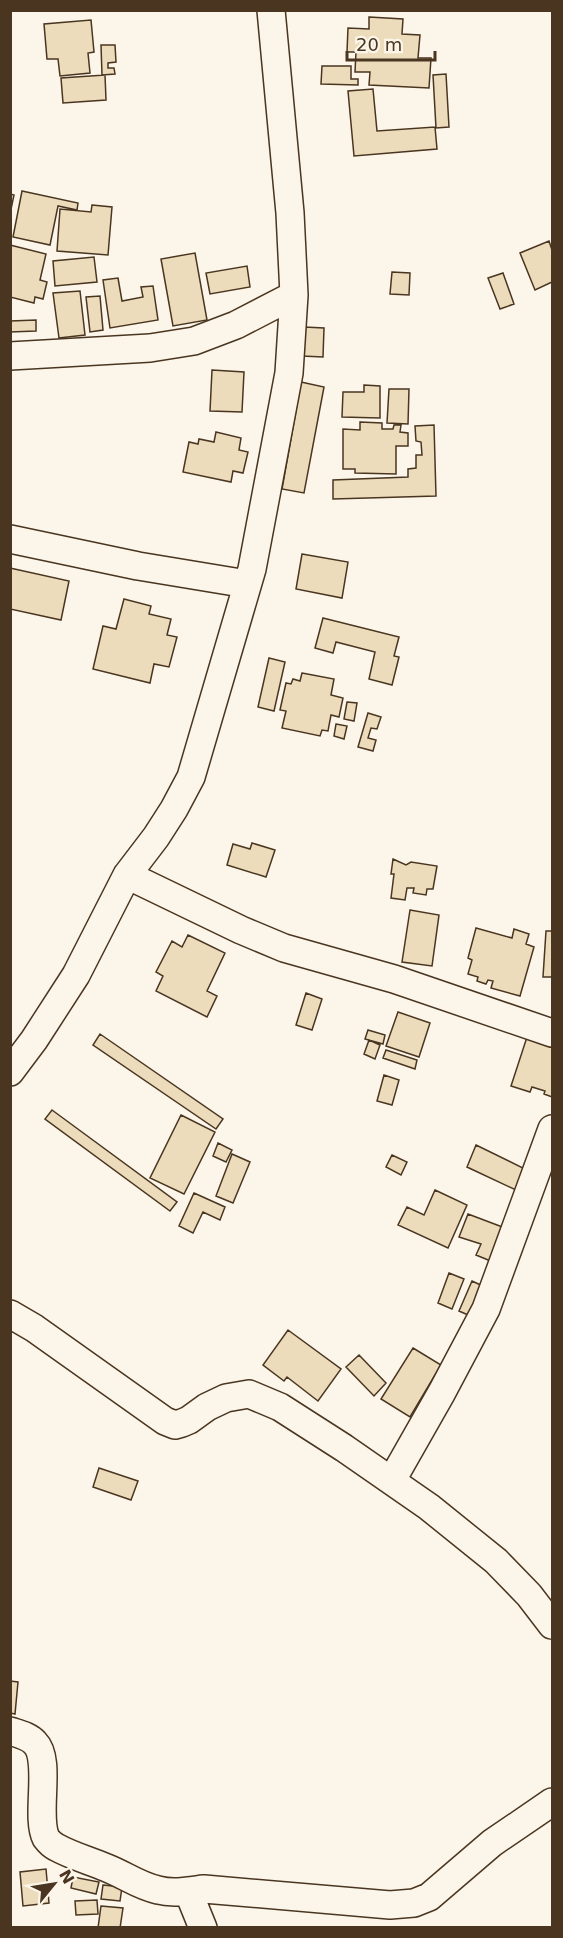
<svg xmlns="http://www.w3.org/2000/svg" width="563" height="1938" font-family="'DejaVu Sans',sans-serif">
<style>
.building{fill:#ecdcbc;stroke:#4a3520;stroke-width:1.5}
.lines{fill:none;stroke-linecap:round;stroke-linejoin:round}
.street-casing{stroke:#4a3520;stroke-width:30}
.street{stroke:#fbf6e9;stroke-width:27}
</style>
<rect width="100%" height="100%" fill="#fbf6e9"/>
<path class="building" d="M369 17 403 19 402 34 420 35 418 58H431L429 88 369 85 370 72H355L356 52H347L348 28 369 29Z
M91 20 94 52 88 53 90 73 60 76 58 59H47L44 24Z
M101 45H115L116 62 108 63V68H114L115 74 102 75Z
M322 66H351V79H358V85L321 84Z
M446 74 449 127 436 128 433 75Z
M105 75 106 100 63 103 61 78Z
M373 89 377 131 435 127 437 149 354 156 348 91Z
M22 191 78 203 77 210 58 206 50 245 13 237Z
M10 194 14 195 10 214Z
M92 205 112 207 108 255 57 251 60 209 91 212Z
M549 241 552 250V282L535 290 520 253Z
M10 245 46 254 40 280 47 282 43 299 35 297 34 303 10 297Z
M195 253 207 320 173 326 161 259Z
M94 257 97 282 55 286 53 261Z
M247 266 250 287 210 294 206 273Z
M392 272 410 273 409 295 390 294Z
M503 273 514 304 500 309 488 278Z
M118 278 122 301 143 297 141 287 153 286 158 320 110 328 103 280Z
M80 291 85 335 59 338 53 293Z
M100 296 103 330 90 332 86 297Z
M36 320V331L10 332V321Z
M304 327 324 328 323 357 302 356Z
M212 370 244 372 242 412 210 411Z
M301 382 324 387 304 493 282 489Z
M364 385 380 386V418L342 417 343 392H364Z
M389 389H409L408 424 387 423Z
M360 422 382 423V429H393L394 425H401L400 432 408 433V446H396V474L355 473V469H343V429L360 430Z
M434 425 436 496 333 499V480L408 477V469L416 468V455H422L421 442 416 441 415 426Z
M216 432 241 438 239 450 248 452 243 473 233 471 231 482 183 472 189 442 198 444 199 439 214 442Z
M302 554 348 562 342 598 296 589Z
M10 568 69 581 61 620 10 609Z
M124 599 151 606 149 614 171 619 167 635 177 637 169 667 154 664 150 683 93 669 103 626 116 629Z
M323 618 399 637 394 656 399 657 392 685 369 679 375 652 336 642 333 653 315 648Z
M269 658 285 662 274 711 258 707Z
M302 673 334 679 331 695 343 698 339 717 331 715 328 731 322 730 320 736 282 728 286 711 280 710 286 683 291 684 293 679 300 681Z
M347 702 357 703 354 721 344 719Z
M368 713 381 717 377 729 371 728 368 738 376 740 373 751 358 747Z
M336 724 347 726 344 739 334 736Z
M252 843 275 850 266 877 227 865 233 844 250 849Z
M393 859 406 865 411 862 437 866 433 889H427L426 895 413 893 414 888H407L405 900 391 898 394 874H391Z
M410 910 439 915 432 966 402 962Z
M476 928 512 938 514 929 529 934 526 944 534 947 520 996 491 988 493 981 488 980 486 984 477 981 478 977 468 974 472 960 468 958Z
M546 931H552V977H543Z
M188 935 225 953 207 991 217 996 207 1017 156 991 163 976 156 972 172 941 182 947Z
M306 993 322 999 312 1030 296 1025Z
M398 1012 430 1023 419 1057 386 1046Z
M368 1030 385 1035 383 1044 365 1039Z
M100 1034 223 1119 216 1129 93 1045Z
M527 1037 552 1041V1097L544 1094 545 1091 532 1087 530 1092 511 1086Z
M369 1040 380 1045 375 1059 364 1054Z
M386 1050 417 1060 415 1069 383 1058Z
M384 1075 399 1080 392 1105 377 1101Z
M52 1110 177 1202 170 1211 45 1119Z
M181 1115 215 1132 184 1194 150 1178Z
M218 1143 232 1150 226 1162 213 1156Z
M476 1145 527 1170 518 1191 467 1167Z
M232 1154 250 1162 233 1203 216 1196Z
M392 1155 407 1162 401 1175 386 1167Z
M435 1190 467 1205 448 1248 398 1225 407 1207 424 1215Z
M194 1193 225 1207 220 1220 203 1212 193 1233 179 1226Z
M468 1214 505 1228 493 1262 476 1255 481 1244 459 1237Z
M449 1273 464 1279 452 1309 438 1303Z
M472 1281 487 1288 475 1318 459 1311Z
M288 1330 341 1369 318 1401 287 1377 284 1381 263 1365Z
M413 1348 441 1365 410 1417 381 1399Z
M359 1355 386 1383 374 1396 346 1367Z
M99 1468 138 1481 131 1500 93 1487Z
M10 1681 18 1682 15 1714 10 1713Z
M46 1869 49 1903 23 1906 20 1872Z
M73 1877 99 1882 96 1894 71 1888Z
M103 1885 122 1887 120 1901 101 1899Z
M97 1900 98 1914 76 1915 75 1901Z
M101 1906 123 1908 120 1928H98Z"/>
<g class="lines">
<g class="street-casing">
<path id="street" d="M10 356 150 348 194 341 236 325 294 295
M10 539 138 566 247 584
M127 875 241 930 284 948 394 979 552 1033
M10 1072 34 1040 76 975 127 875 156 837 174 809 191 777 252 569 289 373 294 295 290 213 271 10
M10 1314 34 1328 165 1421 175 1425 182 1423 189 1420 207 1407 226 1398 249 1394 280 1407 344 1448 429 1507 496 1561 529 1595 552 1625
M392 1480 442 1392 486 1309 552 1129
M10 1731C19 1734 29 1736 35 1743 52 1760 35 1816 46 1838 49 1842 52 1845 56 1847 72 1856 91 1861 107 1868 125 1875 139 1886 158 1890 173 1894 188 1891 204 1889L390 1905 414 1903 429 1897 492 1843 552 1802
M188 1891 203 1928"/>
</g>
<use href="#street" class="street"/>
</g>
<rect width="563" height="1938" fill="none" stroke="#4a3520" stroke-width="24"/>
<g transform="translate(54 1884) rotate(60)" stroke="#fbf6e9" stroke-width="4.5" paint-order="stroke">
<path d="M0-4.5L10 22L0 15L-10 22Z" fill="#4a3520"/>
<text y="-9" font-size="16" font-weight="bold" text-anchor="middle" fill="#4a3520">N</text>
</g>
<path d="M347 51v9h88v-9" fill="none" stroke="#4a3520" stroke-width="3"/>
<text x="356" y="51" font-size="18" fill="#4a3520" stroke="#fbf6e9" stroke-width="4.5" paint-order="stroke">20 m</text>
</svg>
